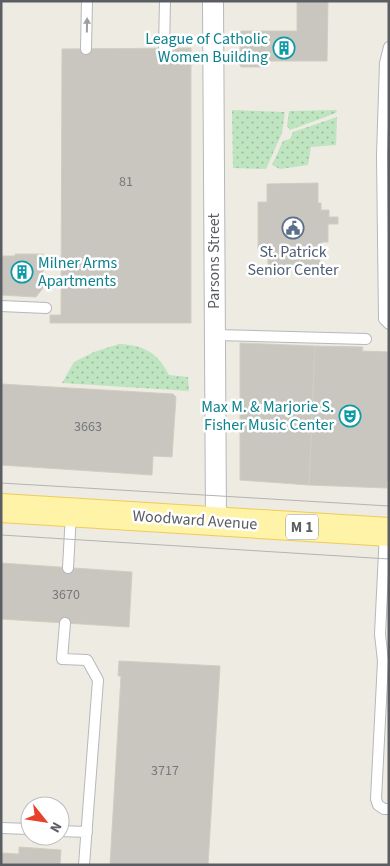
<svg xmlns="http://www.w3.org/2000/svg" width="390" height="866" font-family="'Source Sans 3',sans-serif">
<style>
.grass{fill:url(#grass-dots)}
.building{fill:#c8c6bf;stroke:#d2cdc0}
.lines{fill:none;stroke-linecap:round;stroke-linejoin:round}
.service-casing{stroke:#b5b8bd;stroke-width:12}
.minor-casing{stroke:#b5b8bd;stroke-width:22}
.primary-casing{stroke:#f0cb58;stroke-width:30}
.service{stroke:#fff;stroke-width:10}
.minor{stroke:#fff;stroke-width:20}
.primary{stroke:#fef3a6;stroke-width:28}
.tram{stroke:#b3b4b4;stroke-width:1}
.oneway{fill:#9c9ea1}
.labels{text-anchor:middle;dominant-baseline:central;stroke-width:5;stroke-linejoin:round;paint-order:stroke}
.number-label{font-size:14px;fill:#76787a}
.shield{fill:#fff;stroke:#8c8e92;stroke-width:1}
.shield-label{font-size:15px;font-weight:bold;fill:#5a5e63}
.culture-label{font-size:16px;fill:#0d838f;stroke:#fff;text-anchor:end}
.service-label{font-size:16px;fill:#4e5e75;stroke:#fff}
.street-label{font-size:16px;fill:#5a5e63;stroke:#fff}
</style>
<defs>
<pattern id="grass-dots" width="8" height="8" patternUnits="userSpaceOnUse" patternTransform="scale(1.25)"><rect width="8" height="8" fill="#bee5c0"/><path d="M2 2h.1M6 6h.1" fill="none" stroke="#9dbda0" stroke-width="1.8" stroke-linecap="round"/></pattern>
</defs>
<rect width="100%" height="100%" fill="#edebe2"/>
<path class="grass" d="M232 110 285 112 282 133 266 169 233 168Z
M337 110 336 113 290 130 287 126 289 111Z
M337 117 336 145 311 147 308 165 280 169 272 165 283 141 290 139 293 132Z
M119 344C144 345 158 353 169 375L188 377 189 391 62 383 74 362 94 352Z"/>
<path class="building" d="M297 1H330H328L327 61H263V67H241L240 64V34L241 31H297Z
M191 48V323H50V315H61L62 49Z
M318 183V203H321V210H329V217H338V224H328V242H322V249H320V267L268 268V249H258V202H267V184Z
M15 254H43V288L36 297 1 295V256H15Z
M240 343 315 346 309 485 240 480Z
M315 346 363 347 362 351 389 352V481H387V488L309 485Z
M1 384 173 394 176 397 172 457 153 456 152 475 1 465Z
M1 563 132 572 129 627 1 619Z
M119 661 220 666 208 865H110L121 676H118Z
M19 847 61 850 60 865H1V853L19 854Z"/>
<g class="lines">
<g class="service-casing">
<path id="service" d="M389 47 385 63 382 155 384 319 389 324
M164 48 165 1
M86 49 87 1
M1 306 46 308
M215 335 366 339
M385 532 380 634 383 661 376 799 378 805 384 809H389
M68 568 71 513
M65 623 62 659 87 660 98 680 84 865
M1 828 30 829
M60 831 87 832"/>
</g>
<g class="minor-casing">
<path id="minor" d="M213 1 216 521"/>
</g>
<g class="primary-casing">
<path id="primary" d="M1 508 389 532"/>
</g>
<use href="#service" class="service"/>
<use href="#minor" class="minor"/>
<use href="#primary" class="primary"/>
<path class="tram" d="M1 483 389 506
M1 535 389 559"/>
</g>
<defs><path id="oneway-solid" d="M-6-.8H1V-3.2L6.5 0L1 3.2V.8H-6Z" transform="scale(1.25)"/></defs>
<use class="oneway" href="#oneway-solid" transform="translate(87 25) rotate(-89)"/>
<defs>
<g id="building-ring" transform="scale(1.125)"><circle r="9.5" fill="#fff" stroke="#0f9aa8" stroke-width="1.5"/><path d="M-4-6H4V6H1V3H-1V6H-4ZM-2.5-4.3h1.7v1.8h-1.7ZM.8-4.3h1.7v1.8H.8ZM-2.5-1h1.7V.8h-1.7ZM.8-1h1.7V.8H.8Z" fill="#0f9aa8"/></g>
<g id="civic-ring" transform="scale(1.125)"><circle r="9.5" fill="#fff" stroke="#5c6f8a" stroke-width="1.5"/><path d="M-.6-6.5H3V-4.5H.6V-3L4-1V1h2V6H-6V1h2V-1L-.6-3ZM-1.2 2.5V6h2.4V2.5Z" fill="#5c6f8a"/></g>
<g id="theatre-ring" transform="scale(1.125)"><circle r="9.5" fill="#fff" stroke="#0f9aa8" stroke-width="1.5"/><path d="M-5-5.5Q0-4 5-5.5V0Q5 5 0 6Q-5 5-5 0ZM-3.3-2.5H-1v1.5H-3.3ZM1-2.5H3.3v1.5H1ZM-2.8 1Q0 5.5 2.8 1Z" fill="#0f9aa8"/></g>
</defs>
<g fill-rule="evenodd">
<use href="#building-ring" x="284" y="48"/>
<use href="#civic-ring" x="293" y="228"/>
<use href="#building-ring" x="22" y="272"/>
<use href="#theatre-ring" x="350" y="416"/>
</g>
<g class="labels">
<g class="number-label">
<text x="126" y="182">81</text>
<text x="88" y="427">3663</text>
<text x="66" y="595">3670</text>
<text x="165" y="771">3717</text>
</g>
<rect class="shield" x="286" y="514.5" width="32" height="25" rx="4"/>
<g class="shield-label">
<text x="302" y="527">M 1</text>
</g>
<g class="culture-label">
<text x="268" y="39">League of Catholic<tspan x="268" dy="18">Women Building</tspan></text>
<text x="38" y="263" text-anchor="start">Milner Arms<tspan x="38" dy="18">Apartments</tspan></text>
<text x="334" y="407">Max M. &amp; Marjorie S.<tspan x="334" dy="18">Fisher Music Center</tspan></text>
</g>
<g class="service-label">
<text x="293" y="252">St. Patrick<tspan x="293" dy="18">Senior Center</tspan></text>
</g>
<g class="street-label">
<text transform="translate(214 261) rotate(-90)">Parsons Street</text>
<text transform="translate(195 520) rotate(4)">Woodward Avenue</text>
</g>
</g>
<rect width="390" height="866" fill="none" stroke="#5a5e63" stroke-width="5"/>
<g transform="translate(45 821) rotate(120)"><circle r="24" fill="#ffffff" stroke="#bdbfc1"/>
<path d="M0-4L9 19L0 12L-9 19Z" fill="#e8422d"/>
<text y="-8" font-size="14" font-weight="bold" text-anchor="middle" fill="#5a5e63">N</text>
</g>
</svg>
